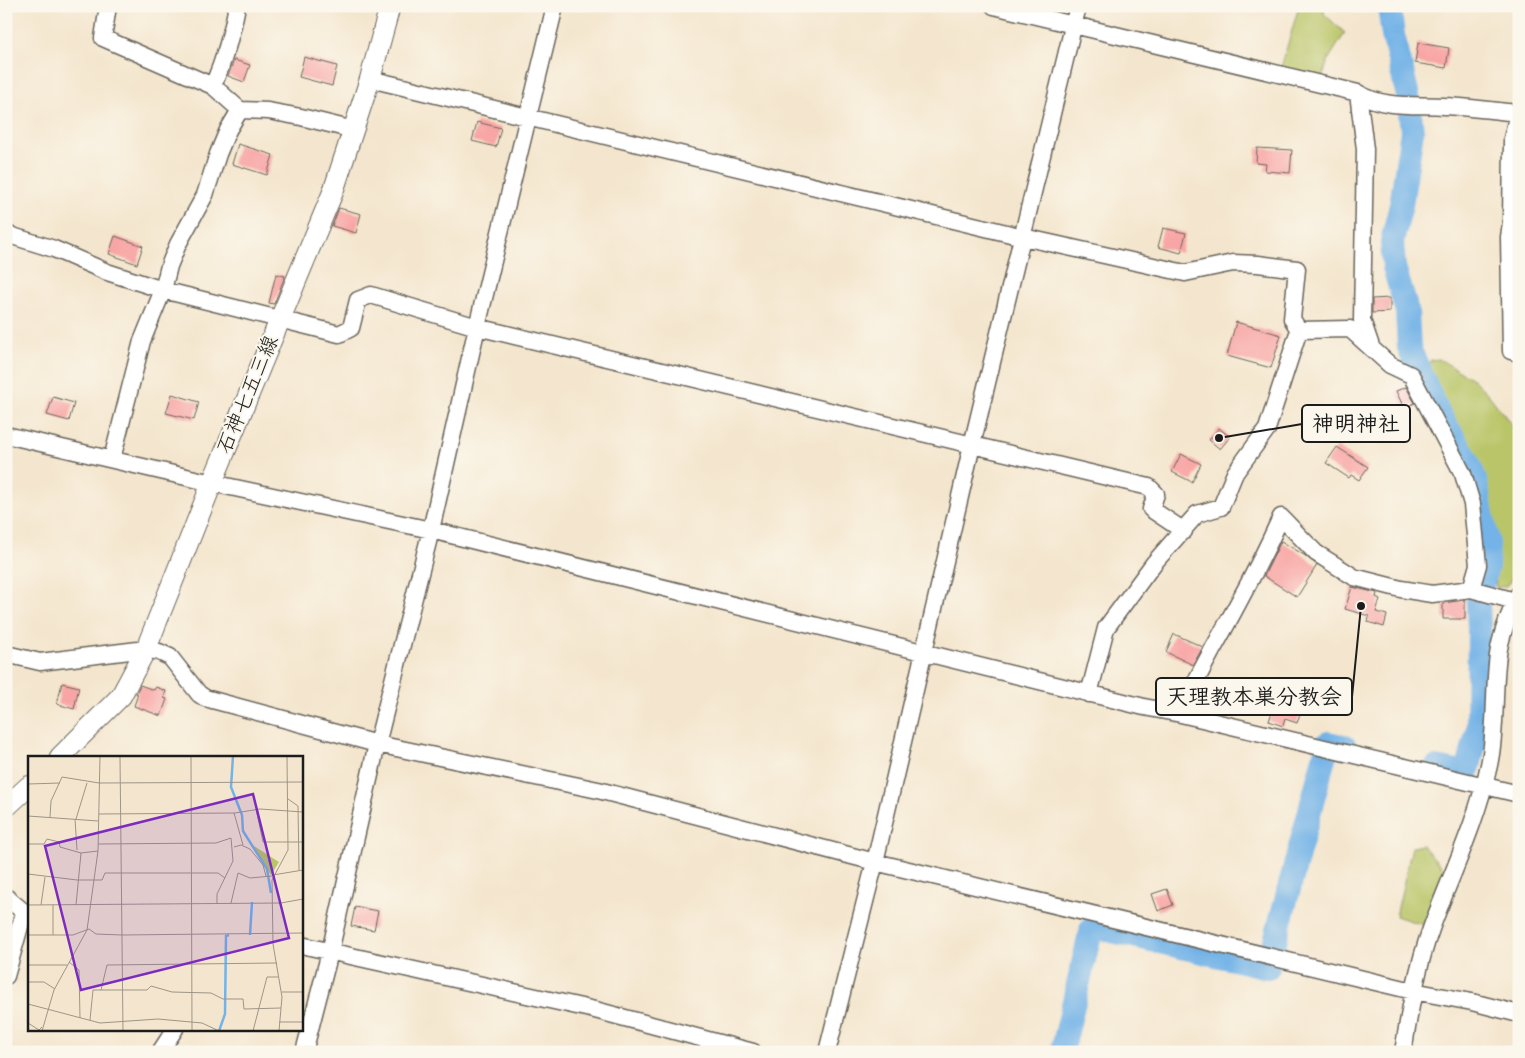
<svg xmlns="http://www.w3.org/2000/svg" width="1525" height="1058" font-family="'Indie Flower','Klee One',sans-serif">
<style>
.green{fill:#b9c567;stroke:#6a7042}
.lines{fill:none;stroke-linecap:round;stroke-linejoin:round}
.river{stroke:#73b3e7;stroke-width:24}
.building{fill:#f8a6a5}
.minor-casing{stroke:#68635a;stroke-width:19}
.major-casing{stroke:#68635a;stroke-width:22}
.minor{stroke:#fff;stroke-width:16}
.major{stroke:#fff;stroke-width:20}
.labels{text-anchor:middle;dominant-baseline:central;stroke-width:4;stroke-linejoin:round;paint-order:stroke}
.street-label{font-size:21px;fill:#1c1c1c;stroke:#fbf7ec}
.inset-river{fill:none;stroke:#73b3e7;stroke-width:2.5}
.inset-road{fill:none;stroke:#9e9587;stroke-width:1}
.view{fill:#7b2cbf;fill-opacity:0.15;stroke:#7b2cbf;stroke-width:2.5}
.inset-edge{fill:none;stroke:#1c1c1c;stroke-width:2.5}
.leader{fill:none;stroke:#1c1c1c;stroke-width:2}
.callout-dot{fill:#1c1c1c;stroke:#fbf7ec;stroke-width:2}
.callout{fill:#fbf7ec;stroke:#1c1c1c;stroke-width:2}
.callout-label{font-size:22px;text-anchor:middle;font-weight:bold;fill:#1c1c1c}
</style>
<rect width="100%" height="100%" fill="#fbf7ec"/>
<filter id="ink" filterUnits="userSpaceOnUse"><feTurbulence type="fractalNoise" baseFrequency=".02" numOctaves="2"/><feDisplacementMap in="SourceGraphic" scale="10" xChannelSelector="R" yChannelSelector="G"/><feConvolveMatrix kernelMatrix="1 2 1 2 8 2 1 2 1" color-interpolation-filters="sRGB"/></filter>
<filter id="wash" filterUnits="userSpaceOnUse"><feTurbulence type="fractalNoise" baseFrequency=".0096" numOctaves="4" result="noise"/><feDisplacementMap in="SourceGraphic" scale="20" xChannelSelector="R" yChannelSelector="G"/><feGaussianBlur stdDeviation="1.12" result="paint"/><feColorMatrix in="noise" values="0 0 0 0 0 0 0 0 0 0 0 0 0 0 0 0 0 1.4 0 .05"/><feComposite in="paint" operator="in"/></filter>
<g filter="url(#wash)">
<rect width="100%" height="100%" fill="#f4e6ce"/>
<path class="green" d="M1299 6H1324V14L1345 33 1328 60 1322 80 1280 71Z
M1439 359 1474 380 1488 394 1519 434V571L1506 586 1496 588 1493 542 1476 467 1436 401 1426 368 1431 360Z
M1422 845 1444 869 1423 925 1396 916 1412 847Z"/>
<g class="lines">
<path class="river" d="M1389 6 1393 35 1408 96 1412 131 1401 205 1392 242 1394 267 1407 311 1409 348 1438 412 1467 459 1475 479 1488 543 1487 566 1478 601 1479 630 1478 728 1467 774 1436 768
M1062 1052 1091 930 1095 927 1268 967 1328 743 1345 747"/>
</g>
<g id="blocks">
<path class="building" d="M1418 43 1449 48 1446 68 1415 63Z
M304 57 337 66 332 86 299 77Z
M234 60 250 65 244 82 228 76Z
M477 122 501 128 496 147 472 141Z
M238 144 273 155 267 175 232 164Z
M1257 148 1292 150 1290 173 1265 171 1266 164 1256 163Z
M339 208 361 214 356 233 332 226Z
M1163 228 1186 233 1181 253 1158 247Z
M115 236 143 246 137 264 109 254Z
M276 274 285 276 274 304 269 303Z
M1390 298V312L1372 313V299Z
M1236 322 1281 335 1271 368 1227 356Z
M1406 387 1415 403 1404 408 1396 391Z
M172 394 199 402 194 420 166 413Z
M53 397 74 403 69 421 47 415Z
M1219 428 1230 437 1220 449 1209 440Z
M1337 447 1368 467 1359 480 1351 475 1349 478 1326 463Z
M1181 454 1201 464 1192 482 1172 472Z
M1281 541 1304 555 1317 565 1297 597 1264 576Z
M1352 587 1377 593 1376 597 1380 599 1376 612 1387 615 1384 627 1368 622 1369 616 1345 609Z
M1465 600V619H1443V603Z
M1174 634 1203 647 1193 665 1166 652Z
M62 683 79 687 74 709 57 704Z
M140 685 154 690 156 687 166 691 164 698 167 699 161 716 134 706 138 694H136Z
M1276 700 1302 709 1297 723 1285 719 1283 726 1269 721Z
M1167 889 1173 905 1158 911 1152 894Z
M355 907 378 911 374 930 351 926Z"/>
</g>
</g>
<g filter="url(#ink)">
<use href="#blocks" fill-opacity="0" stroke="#68635a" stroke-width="1"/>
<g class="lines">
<g class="minor-casing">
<path id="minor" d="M108 6 103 38 213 86 240 110 268 111 301 117 354 130
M994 6 1358 93C1384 109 1416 104 1445 106 1470 107 1494 111 1519 113
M370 79 1023 237 1185 273 1233 263 1258 264 1297 269 1292 319 1299 330 1267 429 1235 473 1221 507 1197 514 1154 563 1106 628 1089 694
M213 86C224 60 232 34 237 6
M1358 93 1365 149 1362 320 1371 346
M1518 113 1512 139 1511 222 1509 237 1511 351 1519 353
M6 234 54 249 107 272 163 290 339 334 351 328 358 300 371 295 477 327 1149 487 1156 494 1151 509 1184 531
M1299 330 1350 329 1390 365 1411 375 1463 474 1472 504 1478 565 1471 589
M6 435 212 483 431 530 1144 707 1181 714 1519 794
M112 459 142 341 163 290 169 266 178 244 205 195 218 154 228 130 240 110
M6 654 40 662 146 649 159 652 170 657 199 694 205 698 377 744 598 790 875 862 1413 991 1472 1002 1519 1014
M1181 714C1196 676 1217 643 1236 607 1252 578 1267 548 1281 517L1316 553 1354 577 1401 589 1432 594 1471 589 1515 601
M6 897 24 912 6 976
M301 945 595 1010 753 1052
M160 1052 175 1029
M304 1052 330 952 377 744 431 530 477 327 555 6
M827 1052 875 862 972 445 1078 6
M1403 1052C1410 1009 1417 967 1432 926 1452 873 1477 821 1489 765 1497 729 1493 691 1498 655 1501 633 1509 614 1519 594"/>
</g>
<g class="major-casing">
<path id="major" d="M60 757 121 696 146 649 212 483 333 192 370 79 390 6
M6 807 29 786"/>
</g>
<use href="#minor" class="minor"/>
<use href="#major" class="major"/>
</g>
</g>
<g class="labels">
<g class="street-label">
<text transform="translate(249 395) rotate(-67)">石神七五三線</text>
</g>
</g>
<g transform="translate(28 756)">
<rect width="275" height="275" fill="#f4e6ce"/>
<path d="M226 90 251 106 243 119 227 96Z" fill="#b9c567"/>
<path class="inset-river" d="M205 0 203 31 214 59 215 75 239 113 243 137M222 179 224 146M191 275 197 258 198 180 201 179"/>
<path class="inset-road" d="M163 0 164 275M182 0H209M92 1 95 275M0 28 32 27M260 43 270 50 271 114M228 53 235 86H275M206 57 215 89M71 58 207 57 232 53 275 56M0 60 70 65M22 61 23 45 34 21 71 27 275 26M47 63 49 94M48 63 59 27M0 88H16L19 83 31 86 32 91 53 97 70 95M70 88 188 87 203 82 205 105 189 138V147M206 91 213 89 222 93 235 109 238 120M0 118 49 124H74L77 117H190L197 122M245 119 275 114M203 147 210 117 222 122 244 120M0 149 253 147 275 143M13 149 17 121M48 149 53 97M0 179H45L61 173 68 178 94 179 275 177M25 179V149M41 206 51 214 52 262M0 209H39M0 226H16L27 233M73 234 79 209 249 207M254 236H275M0 248 72 267 130 263 174 267 191 275M62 264 65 234H119L123 230 144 236 183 237 195 243H215L216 253 253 252M251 266H275M0 267 11 274 14 271M14 275 26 234 59 174 70 95 72 0M225 275 239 221H250M251 275 254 241 245 188 244 124 260 94 259 0"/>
<path class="view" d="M225 38 261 182 53 234 17 90Z"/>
<rect width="275" height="275" class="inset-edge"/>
</g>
<path class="leader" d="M1219 438L1302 424M1361 606L1352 697"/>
<g class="callout-dot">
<circle cx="1219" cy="438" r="5"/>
<circle cx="1361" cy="606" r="5"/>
</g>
<g class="callout">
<rect x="1302" y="405" width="108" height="37" rx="5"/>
<rect x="1156" y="678" width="196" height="37" rx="5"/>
</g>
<g class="callout-label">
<text x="1356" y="431">神明神社</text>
<text x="1254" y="704">天理教本巣分教会</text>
</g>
<rect width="1525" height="1058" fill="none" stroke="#fbf7ec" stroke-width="25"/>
</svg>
